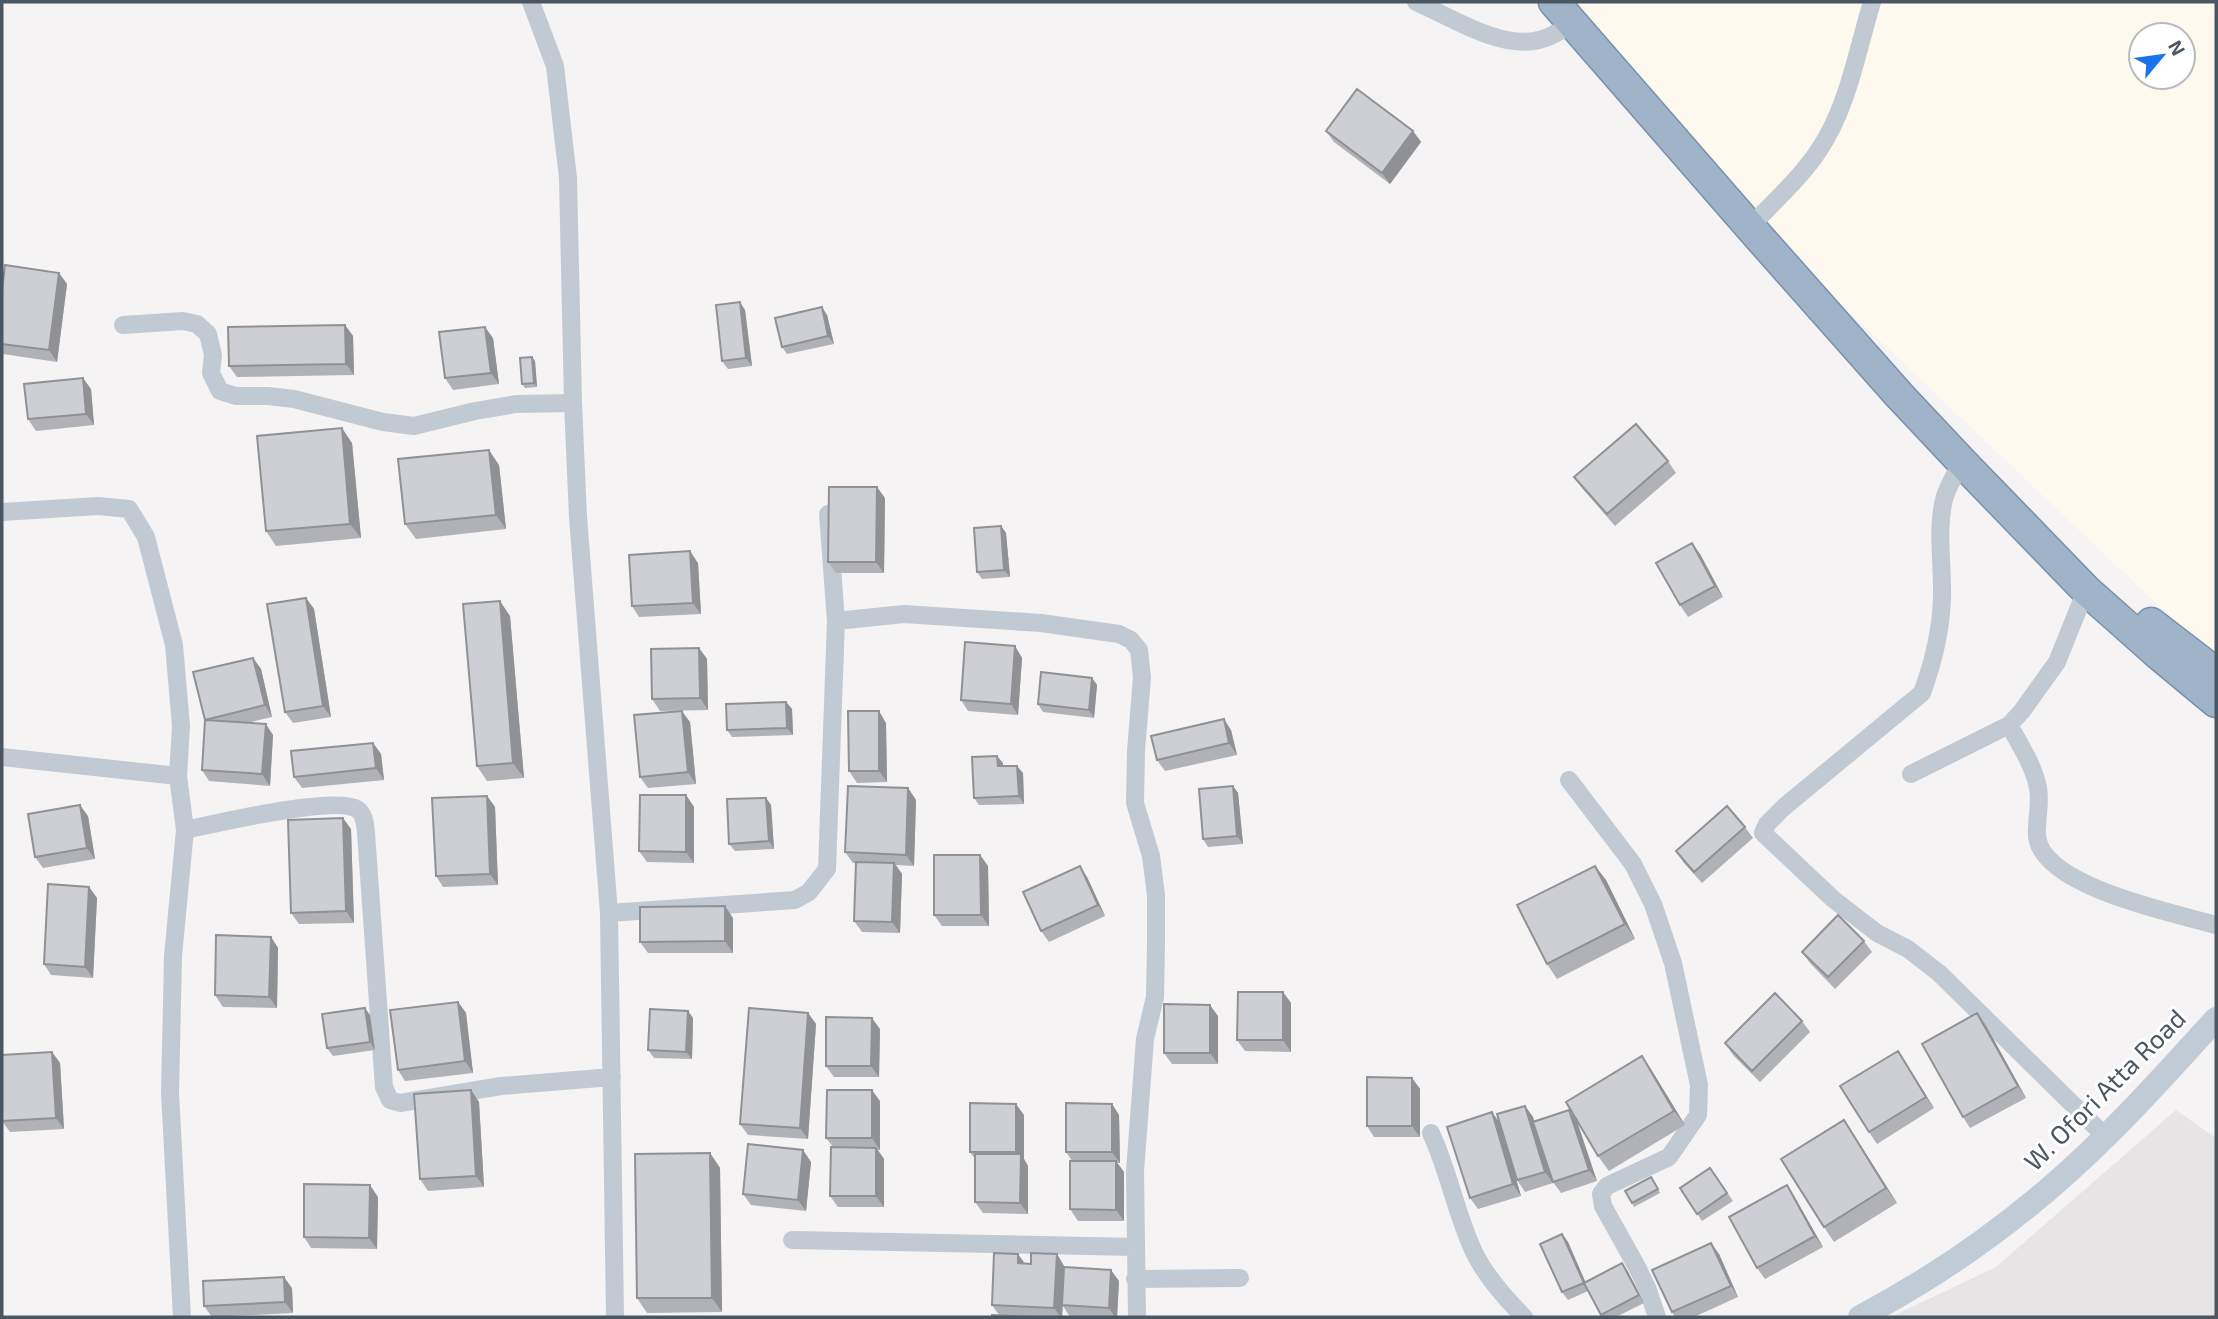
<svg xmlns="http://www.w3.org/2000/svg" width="2218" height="1319" font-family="'Exo 2',sans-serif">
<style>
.commercial{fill:#fdf9ef;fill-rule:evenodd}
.education{fill:#e6e4e5}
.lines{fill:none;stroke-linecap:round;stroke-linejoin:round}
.trunk-casing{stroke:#7690ad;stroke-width:33}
.minor{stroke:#c1cad2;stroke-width:18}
.secondary{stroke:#c1cbd6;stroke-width:24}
.trunk{stroke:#9fb4c9;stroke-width:30}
.wall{fill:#b0b2b7}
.shaded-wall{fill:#909195}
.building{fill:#cdcfd5;stroke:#909195;stroke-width:2}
.labels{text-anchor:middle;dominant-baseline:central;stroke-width:6;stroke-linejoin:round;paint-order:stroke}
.street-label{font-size:26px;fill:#4a5661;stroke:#fff}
</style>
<rect width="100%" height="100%" fill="#f5f3f3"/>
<path class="commercial" d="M1571 2H2216V655L2198 643 1785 251ZM2141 35H2183V77H2141Z"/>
<path class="education" d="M2176 1110 2216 1138V1317H1891L1996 1267Z"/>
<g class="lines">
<g class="trunk-casing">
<path id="trunk" d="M1554 2 1750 227 1899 395 1962 462 2086 590 2157 653 2216 702
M2151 623 2216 673"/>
</g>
<path class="minor" d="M531 2 555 66 568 178 573 403 578 517 609 913 615 1317
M1416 2C1451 17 1501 50 1539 40 1552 37 1562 30 1573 23
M1750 227C1773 202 1800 179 1819 150 1848 107 1857 51 1872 2
M123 325 183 321 197 324 208 334 213 355 211 373 220 391 236 396H268L294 399 383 422 414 426 475 411 516 404 573 403
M1962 462C1956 473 1949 484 1945 496 1936 525 1943 567 1942 598 1941 630 1933 663 1922 693L1784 807 1767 824 1763 833 1833 899 1877 933 1908 949 1939 973 2106 1137
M2 512 98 506 129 509 146 537 174 645 181 726 178 776 185 830 173 956 170 1093 182 1317
M836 621 904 614 1041 623 1119 634 1131 640 1139 650 1142 677 1136 751 1135 803 1151 856 1156 895V944L1155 997 1145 1039 1135 1171 1137 1317
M2009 725C2020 745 2034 766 2038 788 2041 804 2036 820 2037 836 2042 887 2175 913 2216 925
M2 757 178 776
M1911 774 2009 725 2022 711 2057 662 2086 590
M1569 780 1633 864 1653 904 1673 963 1699 1085 1698 1115 1669 1157 1607 1186 1601 1194 1603 1206 1637 1267 1648 1290 1657 1317
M185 830C214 824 335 795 357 809 365 814 365 825 366 833L384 1087 390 1100 400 1103 501 1086 612 1077
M609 913 795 900 809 892 827 869 836 621 828 514
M1431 1133C1449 1172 1456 1214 1474 1252 1486 1277 1505 1298 1524 1317
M792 1240 1135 1247
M1135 1279 1240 1278"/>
<path class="secondary" d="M1860 1317C1949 1270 2035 1207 2107 1135 2145 1098 2180 1058 2216 1019"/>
<use href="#trunk" class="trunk"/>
</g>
<path class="wall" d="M1326 131H1413L1421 142 1390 184 1334 142Z
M59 273 67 284 57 362 3 354 2 352V291Z
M745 310 752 366 728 369 722 361Z
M827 315 834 344 787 354 782 347Z
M345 325 353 336 354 375 237 377 229 366Z
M493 338 499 384 453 390 445 378Z
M535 361 537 387 525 388 522 384Z
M91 389 94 425 36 431 28 419Z
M352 443 361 538 276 546 266 531Z
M1668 461 1676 473 1615 526 1582 488 1574 477Z
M499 465 506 529 416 539 405 524Z
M885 498 884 573H836L828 562Z
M1001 526 1006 533 1010 577 982 579 977 572Z
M1700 554 1723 597 1688 617 1680 605Z
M698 563 701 614 639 617 632 606Z
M306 598 314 609 331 717 293 723 285 712Z
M510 616 524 778 487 781 477 766Z
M1015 646 1022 658 1018 715 968 711 961 700Z
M699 648 707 659 708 710 660 711 652 699Z
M253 658 261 669 272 717 247 723 273 735 270 786 209 781 202 770 205 720Z
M1092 678 1097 685 1094 718 1043 712 1038 704Z
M786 702 792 709 793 735 732 737 727 730Z
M690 722 696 784 648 788 640 777Z
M886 723 887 782 857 783 849 771Z
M1231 730 1237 755 1165 771 1157 760Z
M373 743 381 754 384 780 302 788 294 777Z
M1003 763V766L1023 773 1024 804 979 805 974 798Z
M1233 786 1238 793 1243 844 1208 847 1203 839Z
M908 788 916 800 914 866 896 865 902 874 900 933 862 932 854 921 856 863H853L845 852Z
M686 795 694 807V863L647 862 639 851Z
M487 796 495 807 498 885 443 887 436 876Z
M766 798 771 805 774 849 735 851 729 844Z
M88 816 95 859 43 868 35 857Z
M1745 827 1753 838 1702 883 1684 863 1676 851Z
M351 829 354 923 299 924 291 913Z
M980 855 988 866 989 926H942L934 915Z
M1595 866 1606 880 1635 939 1557 979 1547 964Z
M1087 877 1105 916 1049 942 1041 931Z
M89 887 97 898 93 978 51 975 44 964Z
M733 918V953H648L640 942Z
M271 937 278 948 277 1008 223 1007 215 995Z
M1864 941 1872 952 1835 989 1810 963 1802 952Z
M1283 992 1291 1003V1052L1245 1051 1237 1040Z
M458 1002 466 1013 473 1073 405 1081 398 1070Z
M688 1011 693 1018 692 1059 654 1058 648 1050Z
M808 1013 816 1024 808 1139 748 1135 740 1124Z
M370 1015 375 1050 333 1056 327 1048Z
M1218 1016V1064H1172L1164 1053Z
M1802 1021 1810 1032 1760 1082 1733 1055 1725 1043Z
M1985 1024 2026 1098 1970 1128 1963 1117Z
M880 1029 879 1077H834L826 1066Z
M1898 1051 1934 1108 1877 1144 1869 1132Z
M52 1052 60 1063 64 1129 10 1132 2 1121Z
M1642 1056 1652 1071 1685 1125 1609 1171 1598 1156Z
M1412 1078 1420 1089V1137H1374L1367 1126Z
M471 1090 479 1102 484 1187 428 1191 420 1179Z
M880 1101V1150H878L884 1159V1207H838L830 1196 833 1147 826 1138Z
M1112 1104 1119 1115 1120 1163H1117L1124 1172V1221H1078L1070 1209 1072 1161 1066 1152Z
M1525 1106 1533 1117 1534 1121 1569 1110 1597 1181 1561 1193 1553 1182 1547 1164 1553 1183 1525 1192 1517 1180 1509 1155 1521 1196 1478 1209 1470 1198 1499 1123Z
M1024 1115V1159L1028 1166V1214L983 1213 975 1202V1159L970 1152Z
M1844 1120 1897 1203 1834 1242 1824 1227Z
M803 1150 811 1162 806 1211 751 1205 743 1194Z
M710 1153 720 1168 722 1312 647 1313 637 1298Z
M1710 1168 1733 1201 1702 1221 1680 1188Z
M1653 1180 1660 1193 1634 1207 1632 1203Z
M1787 1185 1794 1196 1823 1247 1765 1279 1757 1268Z
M378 1197 377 1249 311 1248 304 1237Z
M1562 1234 1568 1242 1585 1282 1622 1263 1627 1270 1644 1303 1616 1317H1602L1588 1291 1568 1300 1562 1292Z
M1057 1254 1064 1266V1270L1119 1281 1117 1317H1070L1063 1306 1062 1317H992L999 1315 992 1305 1024 1264H1031Z
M1719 1254 1738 1297 1694 1317H1675L1672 1312Z
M292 1288 293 1313 212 1317 204 1306Z"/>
<path class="shaded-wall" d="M1413 131 1421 142 1390 184 1382 173Z
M59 273 67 284 57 362 49 350Z
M740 302 745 310 752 366 746 358Z
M822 307 827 315 834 344 828 336Z
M345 325 353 336 354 375 346 364Z
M485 327 493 338 499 384 491 373Z
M532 357 535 361 537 387 534 383Z
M83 378 91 389 94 425 86 414Z
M342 428 352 443 361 538 350 524Z
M489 450 499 465 506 529 496 515Z
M877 487 885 498 884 573 876 562Z
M1001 526 1006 533 1010 577 1004 570Z
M1692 543 1700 554 1723 597 1715 586Z
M690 551 698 563 701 614 693 603Z
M306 598 314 609 331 717 323 706Z
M500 601 510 616 524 778 513 763Z
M1015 646 1022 658 1018 715 1011 704Z
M699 648 707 659 708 710 700 698Z
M253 658 261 669 272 717 265 705Z
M1092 678 1097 685 1094 718 1089 710Z
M786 702 792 709 793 735 787 728Z
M682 711 690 722 696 784 688 772Z
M879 711 886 723 887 782 879 771Z
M1224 719 1231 730 1237 755 1229 743Z
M266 724 273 735 270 786 262 774Z
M373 743 381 754 384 780 376 768Z
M997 756 1003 763V774L998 766Z
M1017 766 1023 773 1024 804 1019 796Z
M1233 786 1238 793 1243 844 1237 836Z
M908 788 916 800 914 866 906 855Z
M686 795 694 807V863L686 852Z
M487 796 495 807 498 885 490 874Z
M766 798 771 805 774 849 769 841Z
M80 805 88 816 95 859 87 848Z
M343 818 351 829 354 923 346 911Z
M980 855 988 866 989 926 981 915Z
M894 863 902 874 900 933 892 922Z
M1080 866 1087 877 1105 916 1098 905Z
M1595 866 1606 880 1635 939 1625 924Z
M89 887 97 898 93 978 85 967Z
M725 906 733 918V953L725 941Z
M271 937 278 948 277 1008 269 997Z
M1283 992 1291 1003V1052L1283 1040Z
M458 1002 466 1013 473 1073 465 1061Z
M1210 1005 1218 1016V1064L1210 1053Z
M365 1008 370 1015 375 1050 370 1042Z
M688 1011 693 1018 692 1059 686 1052Z
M808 1013 816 1024 808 1139 800 1128Z
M1977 1013 1985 1024 2026 1098 2018 1086Z
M872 1018 880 1029 879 1077 871 1066Z
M1898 1051 1905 1062 1934 1108 1926 1097Z
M52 1052 60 1063 64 1129 56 1118Z
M1642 1056 1652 1071 1685 1125 1674 1111Z
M1412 1078 1420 1089V1137L1412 1126Z
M471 1090 479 1102 484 1187 476 1176Z
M872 1090 880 1101V1150L872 1138Z
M1016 1104 1024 1115V1159L1028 1166V1214L1020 1203 1021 1159 1016 1152Z
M1112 1104 1119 1115 1120 1163 1112 1152Z
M1525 1106 1533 1117 1553 1183 1545 1172Z
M1569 1110 1577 1121 1597 1181 1589 1170Z
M1492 1112 1500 1123 1521 1196 1513 1184Z
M1844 1120 1854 1135 1897 1203 1886 1188Z
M876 1148 884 1159V1207L876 1196Z
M803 1150 811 1162 806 1211 798 1200Z
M710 1153 720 1168 722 1312 712 1298Z
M1116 1161 1124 1172V1221L1116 1210Z
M370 1185 378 1197 377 1249 369 1238Z
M1787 1185 1794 1196 1823 1247 1815 1236Z
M1562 1234 1568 1242 1589 1290 1584 1283Z
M1711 1243 1719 1254 1738 1297 1731 1286Z
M1018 1254 1026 1265 1018 1263Z
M1057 1254 1064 1266 1062 1317H1061L1054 1308Z
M1622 1263 1627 1270 1644 1303 1639 1295Z
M1111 1270 1119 1281 1117 1317H1115L1109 1308Z
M284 1277 292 1288 293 1313 285 1302Z"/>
<path class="building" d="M1357 89 1413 131 1382 173 1326 131Z
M5 265 59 273 49 350 2 344V291Z
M740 302 746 358 722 361 716 305Z
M822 307 828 336 782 347 775 318Z
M345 325 346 364 229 366 228 327Z
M485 327 491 373 445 378 439 332Z
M532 357 534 383 522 384 520 358Z
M83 378 86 414 28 419 24 384Z
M1636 424 1668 461 1607 514 1574 477Z
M342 428 350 524 266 531 257 436Z
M489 450 496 515 405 524 398 459Z
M829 487H877L876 562H828Z
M1001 526 1004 570 977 572 974 528Z
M1692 543 1715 586 1680 605 1656 563Z
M690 551 693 603 632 606 629 555Z
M306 598 323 706 285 712 267 604Z
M500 601 513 763 477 766 463 604Z
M965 642 1015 646 1011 704 961 700Z
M699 648 700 698 652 699 651 649Z
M253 658 265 705 205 720 193 672Z
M1041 672 1092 678 1089 710 1038 704Z
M786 702 787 728 727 730 726 704Z
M682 711 688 772 640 777 634 715Z
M848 711H879V771H849Z
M1224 719 1229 743 1157 760 1151 736Z
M205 720 266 724 262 774 202 770Z
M373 743 376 768 294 777 291 751Z
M997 756 998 766H1017L1019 796 974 798 972 757Z
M848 786 908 788 906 855 845 852Z
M1233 786 1237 836 1203 839 1199 789Z
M640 795H686V852L639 851Z
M487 796 490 874 436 876 432 798Z
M766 798 769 841 729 844 727 799Z
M80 805 87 848 35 857 28 814Z
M1727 806 1745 827 1694 872 1676 851Z
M343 818 346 911 291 913 288 820Z
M934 855H980L981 915H934Z
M856 862 894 863 892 922 854 921Z
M1080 866 1098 905 1041 931 1023 892Z
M1595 866 1625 924 1547 964 1517 905Z
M48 884 89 887 85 967 44 964Z
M725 906V941L640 942V907Z
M1838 915 1864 941 1828 977 1802 952Z
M216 935 271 937 269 997 215 995Z
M1238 992H1283V1040H1237Z
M1775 993 1802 1021 1752 1071 1725 1043Z
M458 1002 465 1061 398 1070 390 1010Z
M1164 1004 1210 1005V1053H1164Z
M365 1008 370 1042 327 1048 322 1014Z
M749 1008 808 1013 800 1128 740 1124Z
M650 1009 688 1011 686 1052 648 1050Z
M1977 1013 2018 1086 1963 1117 1922 1044Z
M826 1017 872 1018 871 1066H826Z
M1898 1051 1926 1097 1869 1132 1840 1086Z
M52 1052 56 1118 2 1121V1055Z
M1642 1056 1674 1111 1598 1156 1566 1102Z
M1367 1077 1412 1078V1126H1367Z
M471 1090 476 1176 420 1179 414 1094Z
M827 1090H872V1138H826Z
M970 1103 1016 1104V1152H970Z
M1066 1103 1112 1104V1152H1066Z
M1525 1106 1545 1172 1517 1180 1497 1114Z
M1569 1110 1589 1170 1553 1182 1533 1122Z
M1492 1112 1513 1184 1470 1198 1447 1127Z
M1844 1120 1886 1188 1824 1227 1781 1159Z
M748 1144 803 1150 798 1200 743 1194Z
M831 1147 876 1148V1196H830Z
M710 1153 712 1298H637L635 1154Z
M975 1154H1021L1020 1203 975 1202Z
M1070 1161H1116V1210L1070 1209Z
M1710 1168 1727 1193 1697 1214 1680 1188Z
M1651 1177 1658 1189 1632 1203 1625 1191Z
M304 1184 370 1185 369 1238 304 1237Z
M1787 1185 1815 1236 1757 1268 1729 1217Z
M1562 1234 1584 1283 1562 1292 1540 1244Z
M1711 1243 1731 1286 1672 1312 1652 1270Z
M994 1253 1018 1254V1263L1031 1264V1253L1057 1254 1054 1308 992 1305Z
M1622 1263 1639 1295 1601 1315 1584 1283Z
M1064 1267 1111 1270 1109 1308 1062 1305Z
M284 1277 285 1302 204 1306 203 1281Z
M992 1315 1034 1317H992Z"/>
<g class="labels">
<g class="street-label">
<text transform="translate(2104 1089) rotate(-45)">W. Ofori Atta Road</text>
</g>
</g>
<rect width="2218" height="1319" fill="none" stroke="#4a5661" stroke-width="7"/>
<g transform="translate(2162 56) rotate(61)"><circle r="33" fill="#ffffff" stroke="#b7bbc0" stroke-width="2"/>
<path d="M0-5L12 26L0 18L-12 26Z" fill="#1a73e8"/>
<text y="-10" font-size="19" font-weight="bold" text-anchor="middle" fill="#4a5661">N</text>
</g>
</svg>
